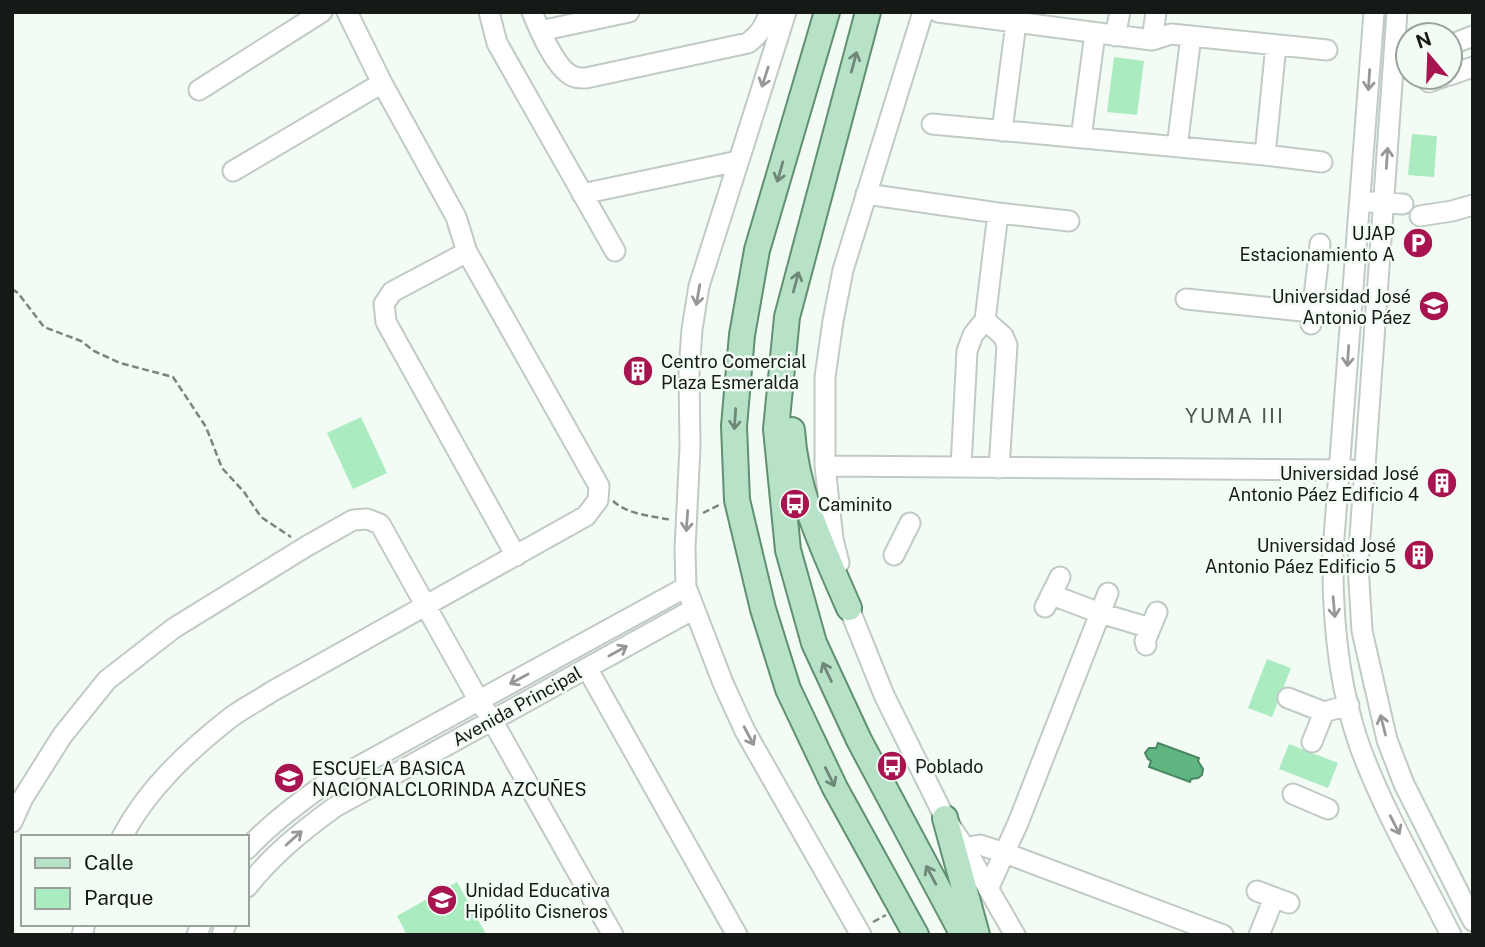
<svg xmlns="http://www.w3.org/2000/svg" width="1485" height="947" font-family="'Public Sans',sans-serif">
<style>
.green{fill:#aaebc0}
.water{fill:#5fb680;stroke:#498760;stroke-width:2}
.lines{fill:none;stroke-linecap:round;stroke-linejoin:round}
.minor-casing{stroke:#c1cac4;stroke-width:23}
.major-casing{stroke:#618f71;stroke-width:28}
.path{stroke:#7d847f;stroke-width:2.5;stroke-dasharray:7 3.5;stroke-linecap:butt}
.minor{stroke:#fff;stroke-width:19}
.major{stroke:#b8e2c7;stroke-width:24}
.oneway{stroke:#6f8878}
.oneway2{stroke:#969897}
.labels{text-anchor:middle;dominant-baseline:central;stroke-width:5;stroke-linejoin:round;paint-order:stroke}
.poi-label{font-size:18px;fill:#161a17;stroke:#f2fcf5;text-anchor:start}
.street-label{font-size:18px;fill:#161a17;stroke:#f2fcf5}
.quarter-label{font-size:21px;letter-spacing:2px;fill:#4f5751;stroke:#f2fcf5}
</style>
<rect width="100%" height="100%" fill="#f2fcf5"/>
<path class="green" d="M1114 57 1144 61 1137 115 1107 112Z
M1412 134 1437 136 1434 177 1408 175Z
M361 417 387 473 353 489 327 433Z
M1267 659 1291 668 1272 717 1248 708Z
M1289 744 1338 763 1328 788 1279 769Z
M457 882 486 934 407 935 397 916Z"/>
<path class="water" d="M1158 743 1199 758 1198 761 1203 769 1202 775 1198 778 1191 779 1190 782 1149 767 1151 761 1148 759 1145 753 1149 748H1156Z"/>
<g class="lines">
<g class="minor-casing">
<path id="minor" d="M489 12 497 43 615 251
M532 12C539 29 557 72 575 77 578 78 582 78 586 78L748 43C759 35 766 26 769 12
M786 12 699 286 692 329 689 373 690 447 685 549 686 587 723 683 745 731 861 935
M938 12 1152 40 1171 34 1327 50
M1374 12 1333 551C1332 616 1338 685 1360 747 1384 812 1420 873 1451 935
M1397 12 1358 565 1362 631 1387 740 1404 784 1473 921
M540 31 629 12
M1115 36 1120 12
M1152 40 1156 12
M1450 45 1473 36
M1450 75 1473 67
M1429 82 1443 77
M199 90 322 12
M932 124 1265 155 1322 162
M1002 131 1016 23
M1081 138 1095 33
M1177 147 1191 36
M1265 155 1276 45
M233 171 382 83
M582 194 738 161
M866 194 998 213 1069 221
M1371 202 1403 204
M1420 216 1452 211 1473 205
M467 252 392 292 384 304 386 322 516 556
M1186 299 1312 312
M1314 302 1352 306
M985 320 1003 336 1007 345 999 468
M1311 324 1320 244
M825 466 1352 470
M961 467 967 351 973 335 985 320 998 213
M894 555 910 523
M839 563 833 539 825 466V377L833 321 843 270 923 12
M1052 595 1100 613 1150 628
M846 596 849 608 884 695 945 818 965 848 1015 935
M1045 607 1060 577
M1146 645 1145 641 1157 612
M587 668 737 935
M1288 698 1324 712 1349 705
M1312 742 1324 712
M1293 794 1328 809
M12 822 23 798 62 736 107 680 174 628 307 546 353 520 367 519 380 524 479 701 492 720 613 935
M122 837C147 789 188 751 230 718 243 708 258 701 271 692L586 516 598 500 599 486 467 252 456 217 382 83 347 12
M965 848 980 845 1005 853 1223 935
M247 849C269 825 294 806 321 787L686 587
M247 887C272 855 302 831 335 807L694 609
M988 889 1018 823 1108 593
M1257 891 1289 903
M82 935 85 924
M197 935 201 924
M222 935 226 924
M1259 935 1274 898"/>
</g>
<g class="major-casing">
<path id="major" d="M827 12 757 250 742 335 734 426 737 500 763 609 788 689 835 788 916 935
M868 12 787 317 776 429 788 550 814 643 859 740 963 935
M792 430C796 494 824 550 849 608
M945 818 977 935"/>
</g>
<path class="path" d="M12 289 18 293 44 327 81 341 94 351 120 363 173 377 206 427 222 468 244 492 261 517 291 537
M613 501C628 515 653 516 672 520
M703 513 719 505
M873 922 886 915"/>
<use href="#minor" class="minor"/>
<use href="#major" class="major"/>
</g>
<defs><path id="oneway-shaft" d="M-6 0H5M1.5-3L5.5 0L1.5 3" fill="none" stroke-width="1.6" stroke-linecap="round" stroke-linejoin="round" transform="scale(1.75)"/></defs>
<g class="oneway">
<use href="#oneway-shaft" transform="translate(854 62) rotate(-75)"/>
<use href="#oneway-shaft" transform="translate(780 172) rotate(106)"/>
<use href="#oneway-shaft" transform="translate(796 282) rotate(-75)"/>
<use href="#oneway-shaft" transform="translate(735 419) rotate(94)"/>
<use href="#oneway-shaft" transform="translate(827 672) rotate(-115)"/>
<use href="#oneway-shaft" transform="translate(830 777) rotate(64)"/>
<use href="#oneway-shaft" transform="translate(931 875) rotate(-118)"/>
</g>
<g class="oneway2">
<use href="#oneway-shaft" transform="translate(765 77) rotate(108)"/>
<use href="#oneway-shaft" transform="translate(1369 80) rotate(94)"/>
<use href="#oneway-shaft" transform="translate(1387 158) rotate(-86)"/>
<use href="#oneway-shaft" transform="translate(698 295) rotate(100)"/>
<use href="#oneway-shaft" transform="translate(1348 356) rotate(94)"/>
<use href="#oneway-shaft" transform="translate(687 521) rotate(94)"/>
<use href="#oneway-shaft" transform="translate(1334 607) rotate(85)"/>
<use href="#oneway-shaft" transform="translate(618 651) rotate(-29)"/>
<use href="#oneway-shaft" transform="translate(519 679) rotate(151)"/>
<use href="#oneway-shaft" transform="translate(1383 725) rotate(-104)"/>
<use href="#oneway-shaft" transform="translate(749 736) rotate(62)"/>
<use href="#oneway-shaft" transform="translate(1395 825) rotate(63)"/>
<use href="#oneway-shaft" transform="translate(294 838) rotate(-42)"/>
</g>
<defs>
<g id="parking-disc" transform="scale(1.575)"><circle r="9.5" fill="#a7144f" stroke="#f2fcf5"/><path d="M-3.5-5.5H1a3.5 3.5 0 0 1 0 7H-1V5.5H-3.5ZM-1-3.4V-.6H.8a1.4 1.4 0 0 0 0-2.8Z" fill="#fff"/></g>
<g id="university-disc" transform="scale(1.575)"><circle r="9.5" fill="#a7144f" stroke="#f2fcf5"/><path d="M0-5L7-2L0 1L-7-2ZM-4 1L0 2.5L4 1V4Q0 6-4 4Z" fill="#fff"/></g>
<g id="building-disc" transform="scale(1.575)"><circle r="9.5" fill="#a7144f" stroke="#f2fcf5"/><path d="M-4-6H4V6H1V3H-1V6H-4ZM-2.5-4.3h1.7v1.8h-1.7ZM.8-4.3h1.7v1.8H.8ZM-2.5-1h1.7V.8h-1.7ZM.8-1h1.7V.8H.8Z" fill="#fff"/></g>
<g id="bus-disc" transform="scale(1.575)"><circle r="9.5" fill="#a7144f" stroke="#f2fcf5"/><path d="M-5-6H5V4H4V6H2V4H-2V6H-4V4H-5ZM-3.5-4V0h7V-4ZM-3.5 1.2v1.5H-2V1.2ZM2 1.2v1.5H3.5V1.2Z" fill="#fff"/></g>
<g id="school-disc" transform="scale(1.575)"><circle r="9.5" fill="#a7144f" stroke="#f2fcf5"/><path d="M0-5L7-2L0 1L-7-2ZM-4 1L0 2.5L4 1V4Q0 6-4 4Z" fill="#fff"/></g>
</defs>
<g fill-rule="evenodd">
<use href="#parking-disc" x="1418" y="243"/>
<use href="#university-disc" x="1434" y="306"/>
<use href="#building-disc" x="638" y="371"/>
<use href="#building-disc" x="1442" y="483"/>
<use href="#bus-disc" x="795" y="504"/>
<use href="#building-disc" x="1419" y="555"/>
<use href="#bus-disc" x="892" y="766"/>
<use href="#school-disc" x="289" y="778"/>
<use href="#school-disc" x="442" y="900"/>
</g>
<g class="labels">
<g class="poi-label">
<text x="1395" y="233" text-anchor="end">UJAP<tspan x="1395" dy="21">Estacionamiento A</tspan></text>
<text x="1411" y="296" text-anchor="end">Universidad José<tspan x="1411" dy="21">Antonio Páez</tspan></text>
<text x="661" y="361">Centro Comercial<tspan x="661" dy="21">Plaza Esmeralda</tspan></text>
<text x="1419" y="473" text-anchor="end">Universidad José<tspan x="1419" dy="21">Antonio Páez Edificio 4</tspan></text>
<text x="818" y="504">Caminito</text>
<text x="1396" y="545" text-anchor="end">Universidad José<tspan x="1396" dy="21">Antonio Páez Edificio 5</tspan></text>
<text x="915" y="766">Poblado</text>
<text x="312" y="768">ESCUELA BASICA<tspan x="312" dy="21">NACIONALCLORINDA AZCUÑES</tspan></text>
<text x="465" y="890">Unidad Educativa<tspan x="465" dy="21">Hipólito Cisneros</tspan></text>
</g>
<g class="street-label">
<text transform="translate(517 706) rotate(-29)">Avenida Principal</text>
</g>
<g class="quarter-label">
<text x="1235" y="415">YUMA III</text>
</g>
</g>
<rect width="1485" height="947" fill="none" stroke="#161a17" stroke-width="28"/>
<rect x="21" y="835" width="228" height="91" fill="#f2fcf5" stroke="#9aa29c" stroke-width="2"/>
<rect x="35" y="858" width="35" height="10" fill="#b8e2c7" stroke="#9aa29c" stroke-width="2"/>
<text x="84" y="870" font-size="21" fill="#161a17">Calle</text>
<rect x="35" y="888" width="35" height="21" fill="#aaebc0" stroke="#9aa29c" stroke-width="2"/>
<text x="84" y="905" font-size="21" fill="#161a17">Parque</text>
<g transform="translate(1429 56) rotate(341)"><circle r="33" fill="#f2fcf5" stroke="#9aa29c" stroke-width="2"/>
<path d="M0-5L12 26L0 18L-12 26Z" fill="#a7144f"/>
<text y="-10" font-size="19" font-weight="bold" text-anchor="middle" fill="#161a17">N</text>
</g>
</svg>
